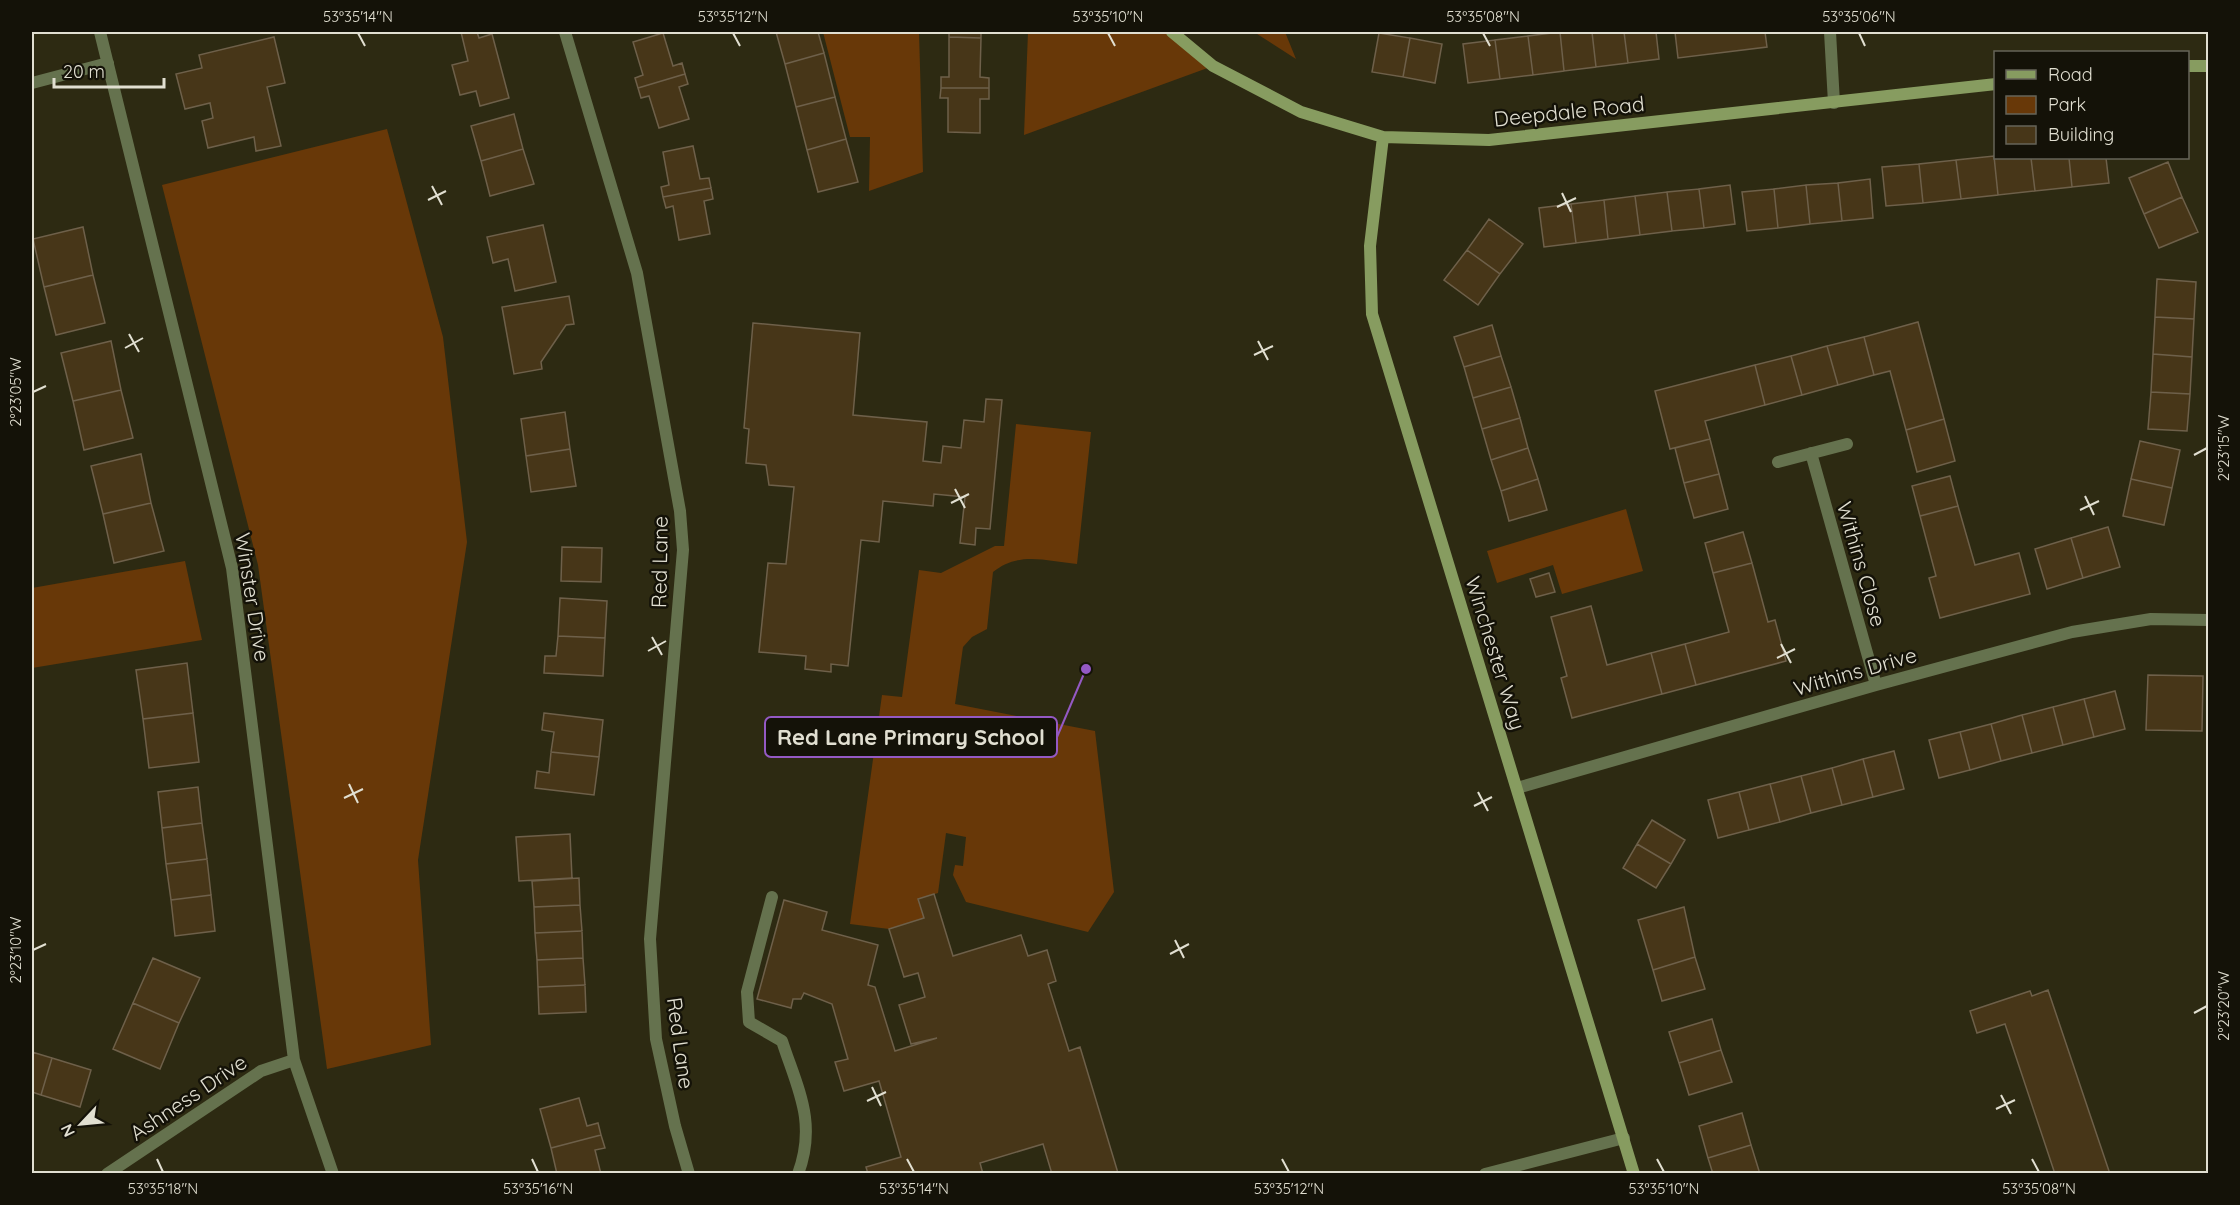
<svg xmlns="http://www.w3.org/2000/svg" width="2240" height="1205" font-family="Quicksand,sans-serif">
<style>
.green{fill:#683808}
.building{fill:#473618;stroke:#6e604a;stroke-width:1.5}
.lines{fill:none;stroke-linecap:round;stroke-linejoin:round}
.lane{stroke:#65724e;stroke-width:12}
.street{stroke:#65724e;stroke-width:12}
.secondary{stroke:#879c60;stroke-width:12}
.ticks{fill:none;stroke:#e1dfd1;stroke-width:2}
.labels{text-anchor:middle;dominant-baseline:central;stroke-width:5;stroke-linejoin:round;paint-order:stroke}
.street-label{font-size:21px;fill:#e1dfd1;stroke:#141208}
.leader{fill:none;stroke:#9459c4;stroke-width:2}
.callout-dot{fill:#9459c4;stroke:#141208;stroke-width:2}
.callout{fill:#141208;stroke:#9459c4;stroke-width:2}
.callout-label{font-size:22px;text-anchor:middle;font-weight:bold;fill:#e1dfd1}
.neatline{fill:none;stroke:#e1dfd1;stroke-width:2}
.ticks-label{font-size:15px;text-anchor:middle;fill:#e1dfd1}
</style>
<rect width="100%" height="100%" fill="#2d2a12"/>
<path class="green" d="M823 32H919L923 172 869 191 870 137H850Z
M1028 32H1172L1213 66 1024 135Z
M1254 32H1285L1296 59Z
M387 129 443 337 467 542 418 860 431 1045 327 1069 258 565 162 185Z
M1016 424 1091 432 1077 564C1046 561 1019 551 993 572L987 629 972 637 963 647 955 704 1095 731 1114 892 1088 932 966 902 953 875 955 865 963 866 966 837 946 833 938 893 918 899 924 918 889 929 850 924 882 695 902 697 919 570 941 573 995 546H1004Z
M1626 509 1643 571 1562 594 1553 565 1497 583 1487 551Z
M185 561 202 640 32 668V588Z"/>
<path class="building" d="M461 32H477L479 38 492 34 509 98 480 106 476 91 460 95 452 65 468 61Z
M776 32H818L824 53 785 64Z
M949 32H981V38L949 37Z
M1560 32 1564 71 1533 75 1528 36Z
M1560 32H1592L1596 67 1564 71Z
M1592 32H1624L1628 63 1596 67Z
M1624 32H1656L1659 59 1628 63Z
M1675 32H1765L1767 47 1678 58Z
M663 33 673 66 682 63 685 74 638 88 635 78 643 75 633 42Z
M1379 33 1410 38 1403 77 1372 72Z
M1528 36 1533 75 1500 79 1495 40Z
M274 37 285 83 267 87 281 146 256 151 254 137 208 148 202 121 213 118 210 103 185 109 176 74 202 68 199 55Z
M949 37 981 38 980 77 989 78V88H941V77H949Z
M1410 38 1442 44 1435 83 1403 77Z
M1495 40 1500 79 1468 83 1463 44Z
M824 53 835 97 796 107 785 64Z
M685 74 688 84 679 87 689 119 659 128 649 96 641 98 638 88Z
M941 88H989V99H980V133L948 132V98H940Z
M835 97 846 139 807 150 796 107Z
M514 114 523 149 481 161 471 126Z
M846 139 858 182 818 192 807 150Z
M693 146 700 179 709 178 711 188 663 197 661 187 669 185 663 152Z
M523 149 534 184 490 196 481 161Z
M1994 156 1998 195 1961 199 1956 160Z
M1994 156 2031 158 2035 191 1998 195Z
M2031 158H2069L2072 187 2035 191Z
M2069 158H2106L2109 183 2072 187Z
M1956 160 1961 199 1923 203 1919 164Z
M2168 162 2182 197 2144 214 2129 178Z
M1919 164 1923 203 1886 206 1882 167Z
M1870 179 1873 218 1842 221 1838 183Z
M1838 183 1842 221 1810 224 1806 185Z
M1730 185 1735 224 1704 228 1699 189Z
M1806 185 1810 224 1778 228 1774 189Z
M711 188 713 199 704 201 710 234 679 240 673 206 666 208 663 197Z
M1699 189 1704 228 1672 231 1667 192Z
M1774 189 1778 228 1747 231 1742 192Z
M1667 192 1672 231 1640 235 1635 196Z
M1635 196 1640 235 1608 239 1604 200Z
M2182 197 2198 232 2159 248 2144 214Z
M1604 200 1608 239 1576 243 1571 204Z
M1571 204 1576 243 1544 247 1539 208Z
M1489 219 1523 244 1500 274 1467 250Z
M543 225 556 282 515 291 508 259 493 263 487 237Z
M83 227 93 275 44 287 33 239Z
M1467 250 1500 274 1478 305 1444 280Z
M93 275 105 323 56 335 44 287Z
M2157 279 2196 282 2194 319 2155 317Z
M569 296 574 324 566 325 541 362 542 369 514 374 502 307Z
M2155 317 2194 319 2192 357 2153 354Z
M1918 322 1944 419 1906 430 1890 371 1874 375 1864 337Z
M753 323 860 333 853 415 927 422 923 461 941 463 943 446 961 448 964 420 984 422 986 399 1002 400 990 529 976 528 975 545 960 543 965 497 934 494 933 506 883 501 879 542 861 540 848 666 831 664V672L805 669 806 656 759 652 768 563 786 564 794 487 769 485 766 465 746 463 749 429 744 428Z
M1492 325 1501 356 1464 367 1454 337Z
M1864 337 1874 375 1838 385 1827 346Z
M111 341 121 390 73 401 61 353Z
M1827 346 1838 385 1802 395 1791 356Z
M2153 354 2192 357 2190 394 2151 392Z
M1501 356 1511 387 1473 398 1464 367Z
M1791 356 1802 395 1765 405 1755 365Z
M1755 365 1765 405 1705 421 1710 439 1670 449 1655 391Z
M1511 387 1520 418 1482 429 1473 398Z
M121 390 133 438 84 450 73 401Z
M2151 392 2190 394 2187 431 2148 429Z
M565 412 570 449 526 456 521 419Z
M1520 418 1528 448 1491 460 1482 429Z
M1944 419 1955 461 1917 472 1906 430Z
M1710 439 1719 474 1684 483 1675 448Z
M2140 441 2180 450 2172 488 2131 479Z
M1528 448 1538 479 1501 491 1491 460Z
M570 449 576 486 531 492 526 456Z
M141 454 151 503 103 514 91 466Z
M1719 474 1728 509 1694 518 1684 483Z
M1950 476 1958 506 1920 516 1912 486Z
M1538 479 1547 510 1509 521 1501 491Z
M2131 479 2172 488 2164 525 2123 516Z
M151 503 164 551 114 563 103 514Z
M1958 506 1975 565 2019 553 2030 594 1940 618 1929 578 1936 576 1920 516Z
M2108 527 2120 567 2083 578 2071 538Z
M1743 532 1752 563 1713 573 1705 543Z
M2071 538 2083 578 2047 589 2035 549Z
M562 547 602 548 601 582 561 581Z
M1752 563 1768 622 1775 620 1786 661 1696 685 1685 644 1729 632 1713 573Z
M1549 573 1555 592 1536 597 1530 579Z
M560 598 607 601 605 638 558 636Z
M1591 606 1607 665 1651 653 1662 694 1572 718 1561 678 1567 676 1551 617Z
M558 636 605 638 603 676 544 673 545 656H556Z
M1685 644 1696 685 1662 694 1651 653Z
M187 663 193 713 143 719 136 670Z
M2148 675 2203 676 2202 731 2146 730Z
M2115 691 2125 729 2094 737 2084 699Z
M2084 699 2094 737 2063 745 2053 707Z
M2053 707 2063 745 2032 753 2022 715Z
M193 713 199 762 149 768 143 719Z
M544 713 603 720 599 757 551 752 554 732 542 730Z
M2022 715 2032 753 2001 761 1991 724Z
M1991 724 2001 761 1970 770 1960 732Z
M1960 732 1970 770 1939 778 1929 740Z
M1894 751 1904 789 1873 797 1863 759Z
M551 752 599 757 594 795 535 788 537 771 549 773Z
M1863 759 1873 797 1842 805 1832 768Z
M1832 768 1842 805 1811 813 1801 776Z
M1801 776 1811 813 1780 822 1770 784Z
M1770 784 1780 822 1749 830 1739 792Z
M198 787 202 823 162 828 158 792Z
M1739 792 1749 830 1718 838 1708 800Z
M1652 820 1685 840 1671 864 1637 844Z
M202 823 207 859 166 864 162 828Z
M570 834 572 878 519 881 516 837Z
M1637 844 1671 864 1656 888 1623 868Z
M207 859 211 895 171 900 166 864Z
M579 878 580 905 534 907 532 881Z
M934 894 953 956 1021 935 1028 956 1047 950 1056 981 1048 984 1069 1051 1080 1047 1118 1173 1052 1174 1043 1144 980 1163 983 1174H868L866 1167 901 1157 879 1081 844 1091 835 1062 848 1059 832 1004 804 993 801 999H793L791 1008 757 999 784 900 827 912 822 930 878 945 868 985 875 987 895 1051 937 1038 911 1044 899 1005 925 997 918 973 904 977 889 929 924 918 918 899Z
M211 895 215 931 175 936 171 900Z
M580 905 582 931 535 933 534 907Z
M1684 907 1695 957 1653 970 1638 920Z
M582 931 583 958 537 960 535 933Z
M1695 957 1705 989 1662 1001 1653 970Z
M153 958 200 978 179 1023 133 1003Z
M583 958 585 985 538 987 537 960Z
M585 985 586 1012 539 1014 538 987Z
M2048 990 2110 1174H2055L2005 1024 1977 1033 1970 1011 2030 991 2032 996Z
M133 1003 179 1023 160 1069 113 1049Z
M1712 1019 1721 1050 1679 1063 1669 1032Z
M1721 1050 1732 1082 1689 1095 1679 1063Z
M32 1052 52 1058 41 1095 32 1092Z
M52 1058 91 1070 80 1107 41 1095Z
M579 1098 587 1126 598 1123 601 1135 551 1148 540 1109Z
M1742 1113 1751 1145 1708 1158 1699 1126Z
M601 1135 605 1148 595 1150 601 1174H557L551 1148Z
M1751 1145 1760 1174H1713L1708 1158Z"/>
<g class="lines">
<path class="lane" d="M772 897 747 992 749 1022 782 1041C798 1090 817 1122 798 1174"/>
<path class="street" d="M100 32 232 568 294 1060 333 1174
M565 32 637 273 680 511 683 550 650 939 656 1039 675 1126 689 1174
M1830 32 1834 103
M32 83 108 63
M1811 453 1876 685
M1778 462 1847 444
M1517 788 1876 685 2072 632 2151 619 2208 620
M107 1174 261 1071 294 1060
M1485 1174 1624 1138"/>
<path class="secondary" d="M1172 32 1213 66 1301 112 1383 137 1489 140 1996 84
M2188 66H2208
M1383 137 1370 246 1372 314 1634 1174"/>
</g>
<path class="ticks" d="M358 33 365 46M733 33 740 46M1108 33 1115 46M1483 33 1490 46M1859 33 1865 46M432 186 442 205M1562 193 1571 212M428 200 446 191M1557 207 1576 198M129 334 139 352M1258 341 1268 360M125 348 143 338M1254 355 1273 346M33 392 46 386M2194 455 2207 448M955 489 965 508M2085 496 2094 515M951 503 969 494M2080 510 2099 501M652 637 662 655M1781 644 1791 663M648 651 666 641M1777 658 1795 649M349 784 358 803M1478 792 1488 811M344 798 363 789M1474 806 1492 797M1175 940 1184 958M33 950 46 944M1170 954 1189 944M2194 1013 2207 1006M872 1087 881 1106M2001 1095 2011 1114M867 1101 886 1092M1996 1109 2015 1100M157 1159 163 1172M532 1159 538 1172M907 1159 914 1172M1282 1159 1289 1172M1657 1159 1664 1172M2032 1159 2039 1172"/>
<g class="labels">
<g class="street-label">
<text transform="translate(1569 111) rotate(-6)">Deepdale Road</text>
<text transform="translate(659 562) rotate(-89)">Red Lane</text>
<text transform="translate(1862 564) rotate(74)">Withins Close</text>
<text transform="translate(253 597) rotate(81)">Winster Drive</text>
<text transform="translate(1496 653) rotate(73)">Winchester Way</text>
<text transform="translate(1855 671) rotate(-16)">Withins Drive</text>
<text transform="translate(681 1043) rotate(82)">Red Lane</text>
<text transform="translate(188 1097) rotate(-34)">Ashness Drive</text>
</g>
</g>
<path class="leader" d="M1086 669L1057 737"/>
<circle class="callout-dot" cx="1086" cy="669" r="6"/>
<rect class="callout" x="765" y="717" width="292" height="40" rx="6"/>
<g class="callout-label">
<text x="911" y="745">Red Lane Primary School</text>
</g>
<rect width="2240" height="1205" fill="none" stroke="#141208" stroke-width="66"/>
<rect x="1994" y="51" width="195" height="108" fill="#141208" stroke="#666458" stroke-width="1.5"/>
<rect x="2006" y="70" width="30" height="9" fill="#879c60" stroke="#666458" stroke-width="1.5"/>
<text x="2048" y="81" font-size="18" fill="#e1dfd1">Road</text>
<rect x="2006" y="96" width="30" height="18" fill="#683808" stroke="#666458" stroke-width="1.5"/>
<text x="2048" y="111" font-size="18" fill="#e1dfd1">Park</text>
<rect x="2006" y="126" width="30" height="18" fill="#473618" stroke="#666458" stroke-width="1.5"/>
<text x="2048" y="141" font-size="18" fill="#e1dfd1">Building</text>
<g transform="translate(81 1124) rotate(244)" stroke="#141208" stroke-width="4.5" paint-order="stroke">
<path d="M0-4.5L10 22L0 15L-10 22Z" fill="#e1dfd1"/>
<text y="-9" font-size="16" font-weight="bold" text-anchor="middle" fill="#e1dfd1">N</text>
</g>
<path d="M54 78v9h110v-9" fill="none" stroke="#e1dfd1" stroke-width="3"/>
<text x="63" y="78" font-size="18" fill="#e1dfd1" stroke="#141208" stroke-width="4.5" paint-order="stroke">20 m</text>
<rect x="33" y="33" width="2174" height="1139" class="neatline"/>
<g class="ticks-label">
<text x="358" y="22">53°35'14"N</text>
<text x="733" y="22">53°35'12"N</text>
<text x="1108" y="22">53°35'10"N</text>
<text x="1483" y="22">53°35'08"N</text>
<text x="1859" y="22">53°35'06"N</text>
<text transform="translate(16 392) rotate(-90)" y="5">2°23'05"W</text>
<text transform="translate(2224 448) rotate(-90)" y="5">2°23'15"W</text>
<text transform="translate(16 950) rotate(-90)" y="5">2°23'10"W</text>
<text transform="translate(2224 1006) rotate(-90)" y="5">2°23'20"W</text>
<text x="163" y="1194">53°35'18"N</text>
<text x="538" y="1194">53°35'16"N</text>
<text x="914" y="1194">53°35'14"N</text>
<text x="1289" y="1194">53°35'12"N</text>
<text x="1664" y="1194">53°35'10"N</text>
<text x="2039" y="1194">53°35'08"N</text>
</g>
</svg>
